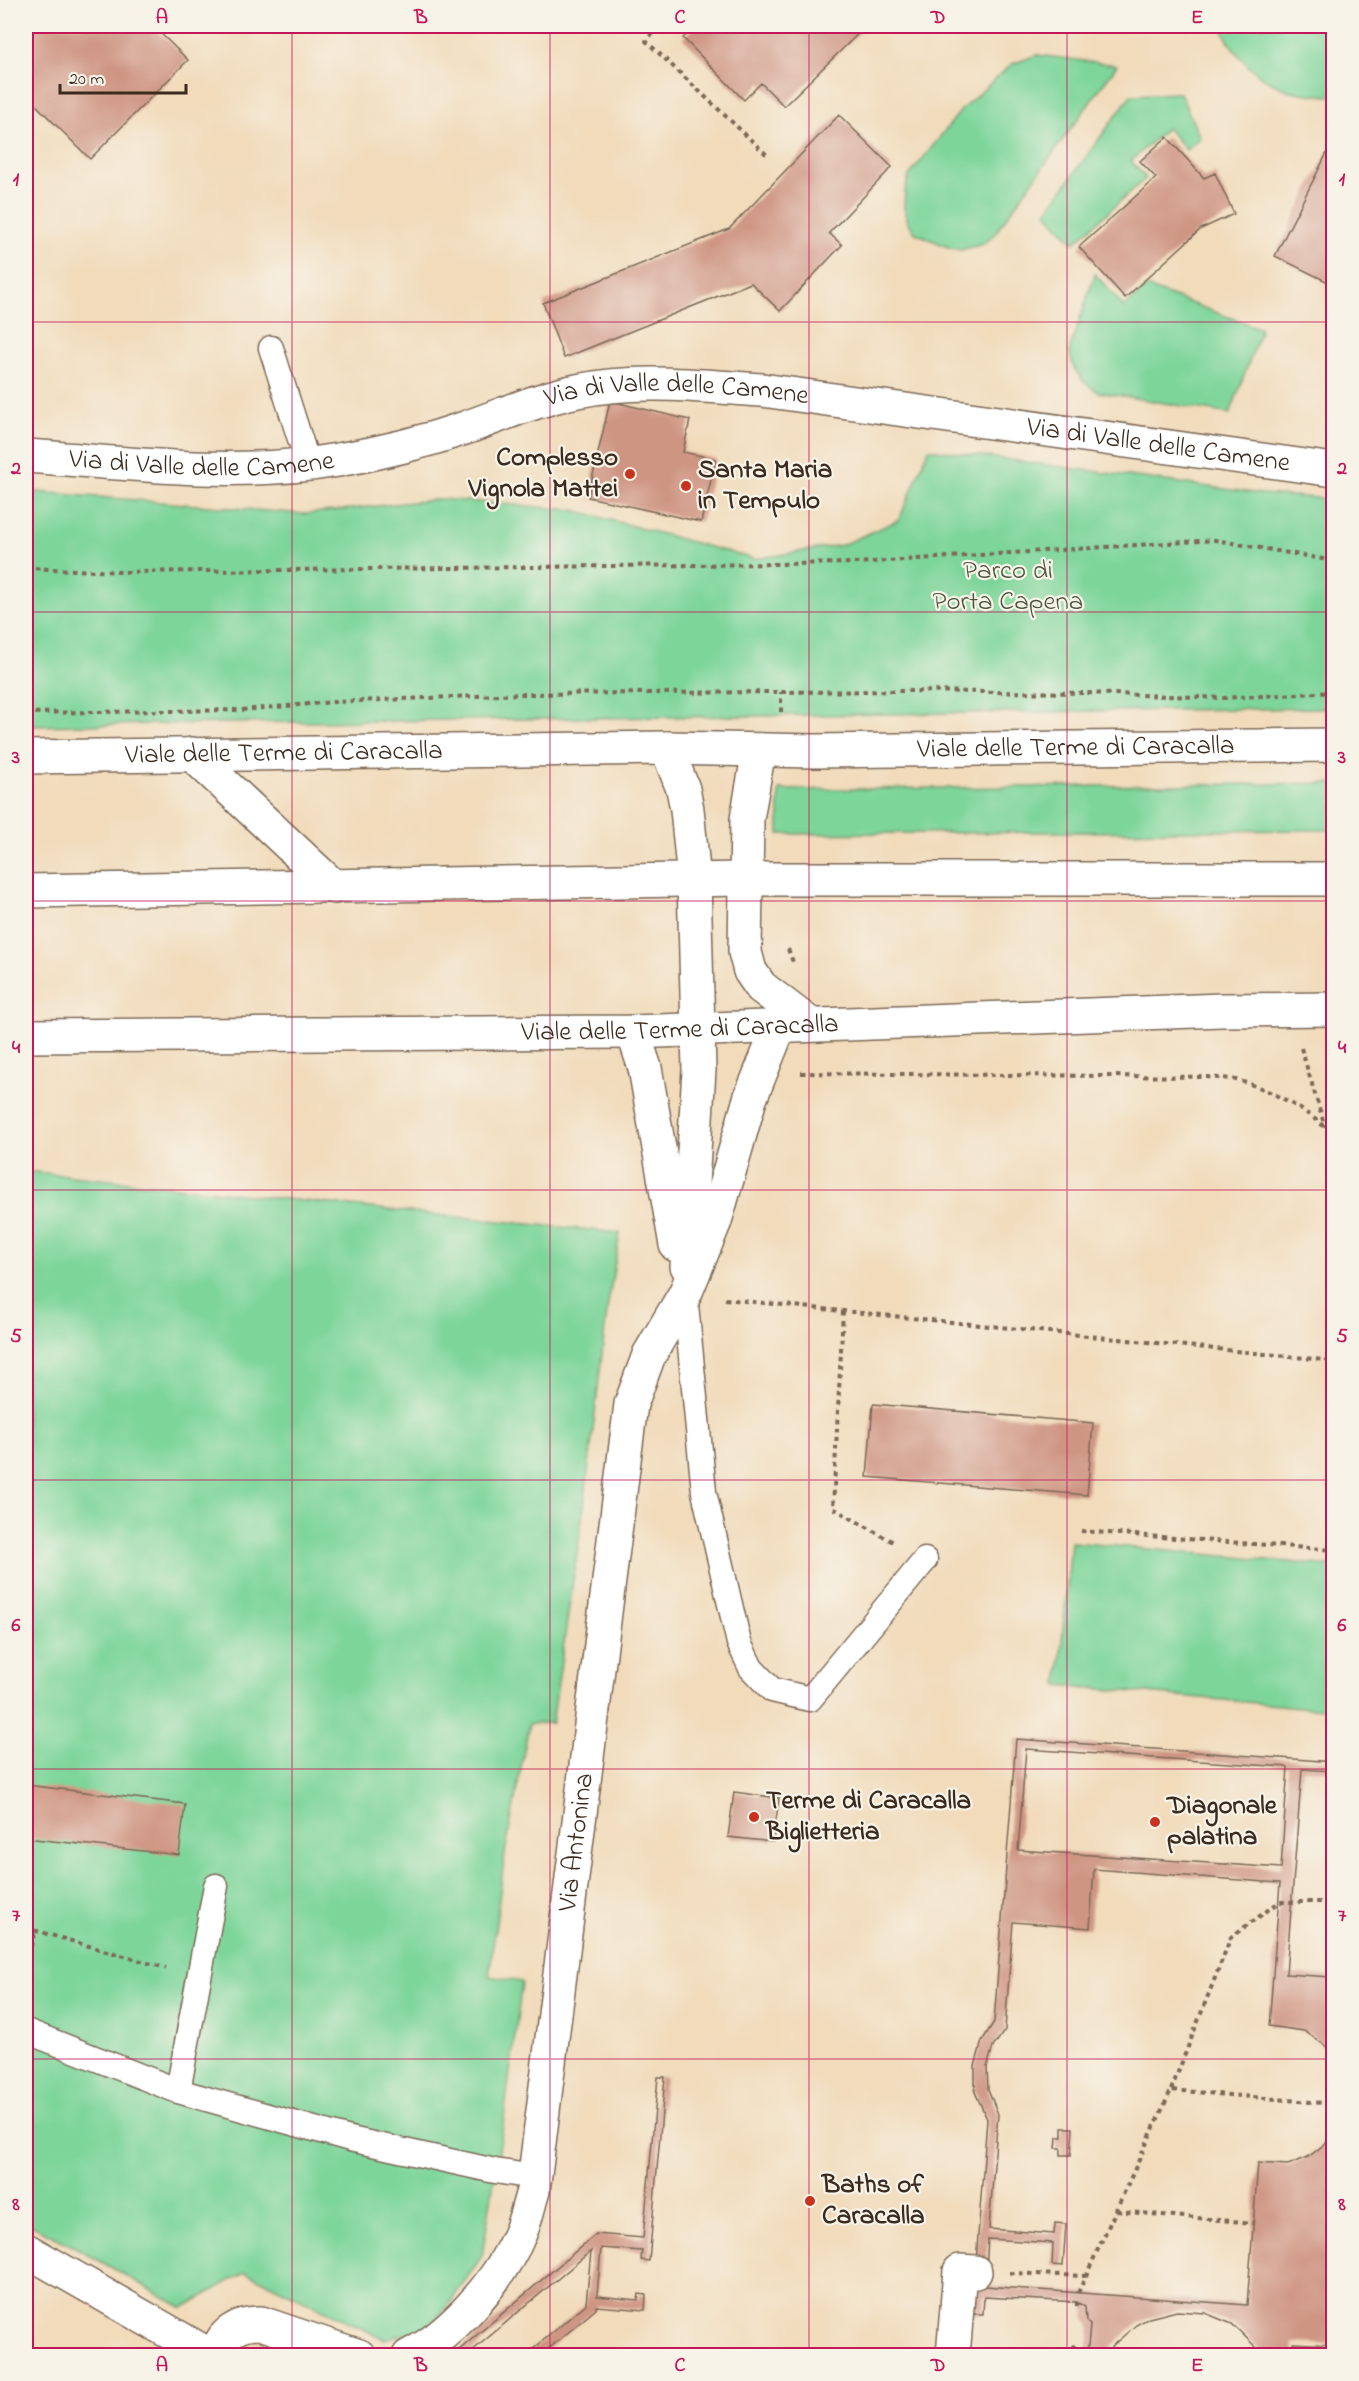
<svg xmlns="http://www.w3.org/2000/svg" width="1359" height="2381" font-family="'Indie Flower',sans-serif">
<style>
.green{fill:#7dd59a;stroke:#5c805c;stroke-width:1.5}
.building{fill:#cf9583;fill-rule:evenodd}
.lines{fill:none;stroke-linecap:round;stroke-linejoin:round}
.lane-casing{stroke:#7b6855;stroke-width:27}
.street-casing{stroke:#7b6855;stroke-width:36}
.secondary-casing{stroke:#7b6855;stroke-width:36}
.path{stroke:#7b6855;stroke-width:4;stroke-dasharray:4.5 4.5;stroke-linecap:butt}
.lane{stroke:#fff;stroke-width:24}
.street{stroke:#fff;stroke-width:33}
.secondary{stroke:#fff;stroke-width:33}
.grid{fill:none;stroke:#c2185b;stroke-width:1.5;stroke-opacity:0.55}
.poi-dot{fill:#c8321e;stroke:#f7f3e8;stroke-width:2}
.labels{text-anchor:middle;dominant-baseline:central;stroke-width:4.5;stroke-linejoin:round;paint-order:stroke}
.street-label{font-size:27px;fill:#3b2a1e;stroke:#f7f3e8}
.poi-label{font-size:27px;font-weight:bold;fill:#3b2a1e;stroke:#f7f3e8;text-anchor:start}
.park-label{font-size:27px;fill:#4c553d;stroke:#f7f3e8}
.neatline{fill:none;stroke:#c2185b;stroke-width:2}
.grid-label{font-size:20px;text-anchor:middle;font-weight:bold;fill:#c2185b}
</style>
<rect width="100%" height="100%" fill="#f7f3e8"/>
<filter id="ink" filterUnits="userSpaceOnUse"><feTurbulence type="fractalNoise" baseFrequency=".0167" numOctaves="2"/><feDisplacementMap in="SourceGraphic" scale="12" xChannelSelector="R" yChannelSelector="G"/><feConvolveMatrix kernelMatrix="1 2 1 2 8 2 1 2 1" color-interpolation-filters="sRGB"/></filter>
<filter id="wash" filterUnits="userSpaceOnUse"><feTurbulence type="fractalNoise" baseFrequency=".008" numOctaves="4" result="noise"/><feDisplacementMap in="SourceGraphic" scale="24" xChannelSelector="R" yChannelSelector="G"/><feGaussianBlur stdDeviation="1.35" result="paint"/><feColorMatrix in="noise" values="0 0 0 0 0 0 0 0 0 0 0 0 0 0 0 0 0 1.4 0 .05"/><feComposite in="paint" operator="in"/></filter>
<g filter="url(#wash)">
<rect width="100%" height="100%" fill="#f1dbbb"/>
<path class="green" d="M1221 26H1333V95L1328 96C1316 95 1302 94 1291 91 1259 82 1233 55 1221 26Z
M1037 55 1117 65 993 236 984 244 960 250 948 247 915 233 908 222 904 207 905 191 909 176 962 109 1012 64Z
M1180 93 1200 138 1186 150 1167 128 1131 161 1146 178 1074 243 1046 212 1131 95Z
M1095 274 1124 307 1147 287 1261 329 1230 414 1098 392 1084 382 1074 368 1069 351Z
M929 449 1262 494 1333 499V708L26 726V491L305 514 441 499 574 510 754 559 842 545 899 520Z
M1333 783V830L779 834V790Z
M26 1171 408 1212 620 1233 608 1303 584 1506 552 1723 529 1724 505 1853 489 1976 522 1982 503 2125 482 2256 447 2307 424 2330 384 2339 245 2272 183 2308 75 2247 26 2223Z
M1071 1542 1333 1566V1710L1058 1685Z"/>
<g id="blocks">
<path class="building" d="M26 26H153L188 60 90 159 26 95Z
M696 26H866L784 106 761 83 744 100 683 38Z
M839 115 892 167 829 233 842 245 780 311 751 283 564 358 543 303 729 229Z
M1167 137 1204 178 1215 173 1234 214 1201 229 1125 298 1079 247 1156 178 1140 161Z
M1334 139V276L1330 283 1275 256Z
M610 401 690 420 683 452 716 459 701 522 588 497Z
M873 1404 1093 1423 1087 1495 867 1477Z
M1016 1739 1334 1762V1771L1302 1769 1286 1974 1331 1977 1334 1965V2057L1323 2044 1304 2031 1269 2026 1280 1883 1094 1869 1090 1928 1013 1922 1005 2030 993 2047 987 2067 988 2089 998 2114 989 2229 1054 2234 1055 2223 1066 2224 1063 2266 1052 2265 1053 2243 988 2239 985 2286 1247 2305 1258 2163 1288 2165 1308 2157 1326 2143 1334 2132V2345L1293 2343 1292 2356H1265L1232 2324 1205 2313 1177 2311 1149 2318 1136 2325 1112 2346 1107 2356H1087L1090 2325 1086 2321 1085 2307 1077 2302 984 2297 983 2314H972L987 2119 975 2092V2066L982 2041 994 2022ZM1026 1749 1288 1767 1281 1868 1018 1850Z
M26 1785 185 1804 179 1855 26 1838Z
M734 1792 779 1798 773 1842 728 1837Z
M658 2077H665L649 2261 641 2260 642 2251 601 2248 597 2296 638 2300 639 2294 646 2295 645 2310 596 2306V2309L540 2356H525L586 2304 591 2251 466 2356H452L596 2234 643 2238Z
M1062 2128H1073L1071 2155H1061V2148H1056L1057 2137H1062Z"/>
</g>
</g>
<g filter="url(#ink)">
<use href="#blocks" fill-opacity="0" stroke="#7b6855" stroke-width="1.5"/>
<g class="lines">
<g class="lane-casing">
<path id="lane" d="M271 348 308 464
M685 1294 704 1492 739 1643 751 1668 772 1690 810 1699 925 1560
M26 2031 178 2091 350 2139 495 2171 534 2177
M178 2091 216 1886"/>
</g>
<g class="street-casing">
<g id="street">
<path id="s1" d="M26 456C129 463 234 478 338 460 380 453 424 442 465 428 502 415 538 399 577 391 637 378 701 386 762 390L1334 470"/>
<path d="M667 748 683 789 687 809 694 880 699 1070 687 1266"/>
<path d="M759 750 747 819 745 952 750 971 761 987 811 1025"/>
<path d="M633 1032 645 1068 676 1245"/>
<path d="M26 2250 211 2356"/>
<path d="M218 2356C219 2333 240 2322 261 2323L359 2356"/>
<path id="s2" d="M409 2356C454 2334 502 2277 521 2231 526 2218 529 2204 533 2191L631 1404 649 1355 685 1294 715 1221 750 1099 779 1027"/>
<path d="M953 2356 960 2271 975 2272"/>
</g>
</g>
<g class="secondary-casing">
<g id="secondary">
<path d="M192 754 334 887"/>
<path id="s3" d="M26 757 667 748 814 751 1334 745"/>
<path d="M26 891 745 879H1334"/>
<path id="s4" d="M26 1036 633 1032 1222 1010 1334 1009"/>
</g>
</g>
<path class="path" d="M658 26 646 41 767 155
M26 568 123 572 856 563 1215 540 1334 561
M781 712V692
M26 713 241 710 333 702 523 694 904 691 1086 693 1224 698 1334 692
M788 949 793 962
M1301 1048 1325 1127
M801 1073 1207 1077C1217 1078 1227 1078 1236 1080 1270 1088 1308 1111 1334 1135
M725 1299 1334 1361
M843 1311 833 1508 895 1543
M1081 1531 1334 1550
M26 1928 166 1968
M26 1964 35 1931
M1171 2090 1231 1937 1279 1902H1334
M1117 2211 1254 2223
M1010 2273 1086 2276
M1078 2293 1171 2090 1334 2104
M1077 2302V2306
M1067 2356 1076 2344"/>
<use href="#lane" class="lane"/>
<use href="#street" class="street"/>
<use href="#secondary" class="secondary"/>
</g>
</g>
<path class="grid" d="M292 26V2356M550 26V2356M809 26V2356M1067 26V2356M26 322H1334M26 612H1334M26 901H1334M26 1190H1334M26 1480H1334M26 1769H1334M26 2059H1334"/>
<g class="poi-dot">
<circle cx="630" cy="474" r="6"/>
<circle cx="686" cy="486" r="6"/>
<circle cx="754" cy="1817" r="6"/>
<circle cx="1155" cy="1822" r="6"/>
<circle cx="810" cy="2201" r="6"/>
</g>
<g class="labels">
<g class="street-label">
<text stroke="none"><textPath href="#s1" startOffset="662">Via di Valle delle Camene</textPath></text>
<text stroke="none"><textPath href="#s1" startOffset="1148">Via di Valle delle Camene</textPath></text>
<text stroke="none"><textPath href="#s1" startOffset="176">Via di Valle delle Camene</textPath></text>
<text stroke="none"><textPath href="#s3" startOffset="1050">Viale delle Terme di Caracalla</textPath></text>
<text stroke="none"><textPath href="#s3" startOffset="258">Viale delle Terme di Caracalla</textPath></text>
<text stroke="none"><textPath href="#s4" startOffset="654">Viale delle Terme di Caracalla</textPath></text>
<text stroke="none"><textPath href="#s2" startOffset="564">Via Antonina</textPath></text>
</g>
<g class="poi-label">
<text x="618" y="458" text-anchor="end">Complesso<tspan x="618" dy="31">Vignola Mattei</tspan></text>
<text x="698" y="470">Santa Maria<tspan x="698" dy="31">in Tempulo</tspan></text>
<text x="766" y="1801">Terme di Caracalla<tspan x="766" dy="31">Biglietteria</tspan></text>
<text x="1167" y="1806">Diagonale<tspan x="1167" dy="31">palatina</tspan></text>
<text x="822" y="2185">Baths of<tspan x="822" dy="31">Caracalla</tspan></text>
</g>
<g class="park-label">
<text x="1008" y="571">Parco di<tspan x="1008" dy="31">Porta Capena</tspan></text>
</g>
</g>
<rect width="1359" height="2381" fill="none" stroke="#f7f3e8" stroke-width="66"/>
<path d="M60 84v9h126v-9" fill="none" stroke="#3b2a1e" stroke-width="3"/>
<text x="69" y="84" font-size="18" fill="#3b2a1e" stroke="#f7f3e8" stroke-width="4.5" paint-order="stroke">20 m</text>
<rect x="33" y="33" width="1293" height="2315" class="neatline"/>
<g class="grid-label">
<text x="162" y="23">A</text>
<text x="421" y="23">B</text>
<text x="680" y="23">C</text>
<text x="938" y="23">D</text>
<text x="1197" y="23">E</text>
<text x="16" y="185">1</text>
<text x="1342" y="185">1</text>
<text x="16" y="474">2</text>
<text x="1342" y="474">2</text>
<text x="16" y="763">3</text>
<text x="1342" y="763">3</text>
<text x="16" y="1053">4</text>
<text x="1342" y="1053">4</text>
<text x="16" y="1342">5</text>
<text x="1342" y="1342">5</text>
<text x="16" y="1631">6</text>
<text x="1342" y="1631">6</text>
<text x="16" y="1921">7</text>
<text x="1342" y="1921">7</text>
<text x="16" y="2210">8</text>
<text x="1342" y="2210">8</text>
<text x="162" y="2371">A</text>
<text x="421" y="2371">B</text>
<text x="680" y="2371">C</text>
<text x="938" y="2371">D</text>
<text x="1197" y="2371">E</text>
</g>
</svg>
